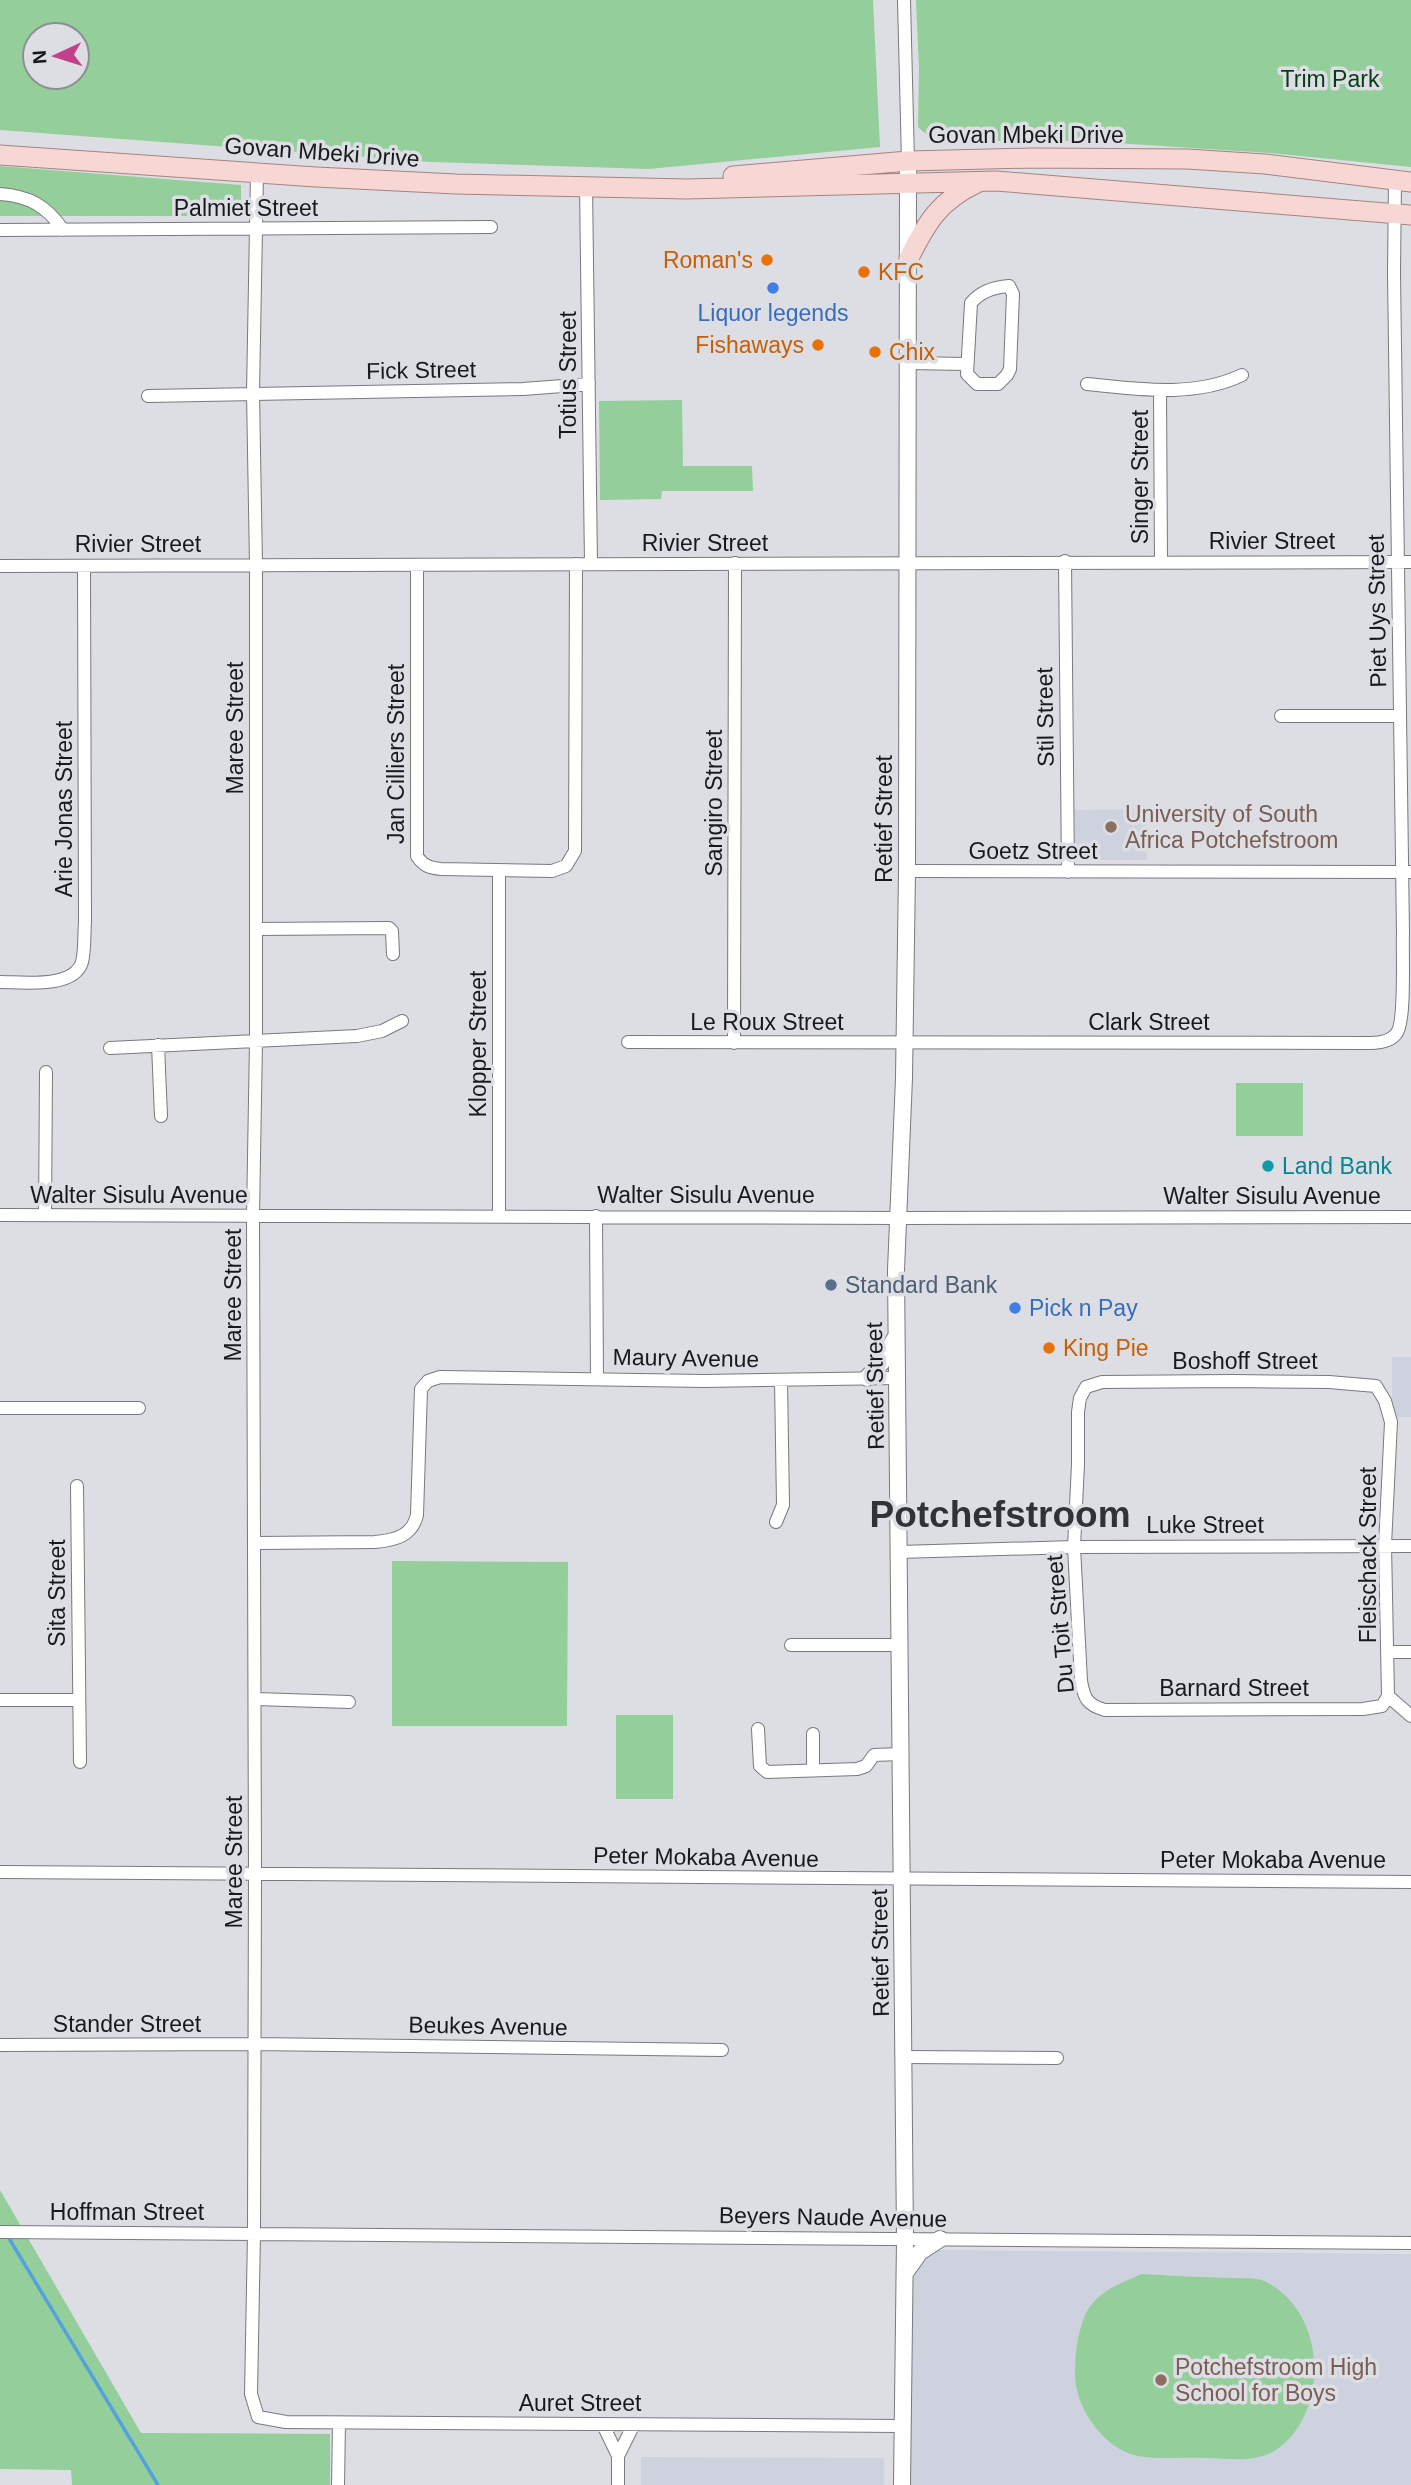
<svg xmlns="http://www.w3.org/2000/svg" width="1411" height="2485" font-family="Helvetica,sans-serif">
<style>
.built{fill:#ced2de}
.green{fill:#94ce9b;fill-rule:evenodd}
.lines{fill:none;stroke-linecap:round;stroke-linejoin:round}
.stream{stroke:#55a1de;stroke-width:3.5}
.minor-casing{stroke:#78797e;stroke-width:14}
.tertiary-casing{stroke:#78797e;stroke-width:18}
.primary-casing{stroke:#a58380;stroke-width:21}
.minor{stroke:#fff;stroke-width:12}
.tertiary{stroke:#fff;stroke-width:16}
.primary{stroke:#f7d7d3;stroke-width:19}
.food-dot{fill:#e8710a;stroke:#dddee4;stroke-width:2.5}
.shop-dot{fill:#3f7fe0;stroke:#dddee4;stroke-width:2.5}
.education-dot{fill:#8d6e63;stroke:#dddee4;stroke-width:2.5}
.culture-dot{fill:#0f9aa8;stroke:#dddee4;stroke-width:2.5}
.service-dot{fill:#5c6f8a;stroke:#dddee4;stroke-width:2.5}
.labels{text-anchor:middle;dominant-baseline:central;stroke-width:7;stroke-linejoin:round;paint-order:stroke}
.park-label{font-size:23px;fill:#053e15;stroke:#dddee4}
.street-label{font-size:23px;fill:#18191b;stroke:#dddee4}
.food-label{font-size:23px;fill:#c56008;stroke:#dddee4;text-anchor:start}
.shop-label{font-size:23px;fill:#366cbe;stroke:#dddee4}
.education-label{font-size:23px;fill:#785e54;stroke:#dddee4;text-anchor:start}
.culture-label{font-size:23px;fill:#0d838f;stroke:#dddee4;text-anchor:start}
.service-label{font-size:23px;fill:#4e5e75;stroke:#dddee4;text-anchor:start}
.town-label{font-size:37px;font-weight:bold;fill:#313236;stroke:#dddee4}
</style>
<rect width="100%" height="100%" fill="#dddee4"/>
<path class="built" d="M1146 809 1147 860H1091L1080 856 1075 845V810Z
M1392 1357H1411V1417H1392Z
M934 2250 1411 2254V2485H909L911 2274Z
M641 2457 884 2458V2485H641Z"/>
<path class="green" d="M0 0H873L880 147 649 169 431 162 0 130ZM35 35H77V77H35Z
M916 0H1411V167L1270 153 1083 141H934L918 127 919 70Z
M0 166 241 185V216H0Z
M682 400 683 466H752L753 491H662L661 499 600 500 599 401Z
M1236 1083H1303V1136H1236Z
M392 1561 568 1562 567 1726H392Z
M616 1715H673V1799H616Z
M0 2190 141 2433 330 2434V2485H72L71 2470 0 2469Z
M1142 2274C1172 2276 1202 2277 1232 2278 1241 2279 1255 2277 1264 2281 1325 2309 1331 2407 1280 2447 1260 2463 1233 2459 1209 2458 1190 2457 1150 2460 1134 2455 1107 2448 1083 2417 1077 2390 1072 2370 1077 2326 1089 2308 1101 2290 1123 2282 1142 2274Z"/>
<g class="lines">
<path class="stream" d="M7 2235 158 2485"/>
<g class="minor-casing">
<path id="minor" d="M904 0 908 161
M257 172 253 393 256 565V1041L253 1216 255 1874 254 2234 251 2394 258 2417 286 2422 903 2426
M586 186 591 564
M0 194C29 196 47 206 63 230
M0 230 491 227
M1009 286 1013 294 1010 369 1007 375 998 384H977L967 374 971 303C980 292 994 287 1009 286Z
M908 363 966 364
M1087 384C1137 389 1194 398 1242 375
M1160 390 1161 562
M148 396 523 389 589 384
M1065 561 1068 872
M417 565V856C423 866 430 868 441 869L552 871 566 866 575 851 576 564
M0 566 1411 562
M1281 716H1400
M907 871 1411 872
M256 929 389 928 392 931 393 954
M0 982C22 982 74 989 82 962 85 950 84 935 85 922L84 566
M628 1042 1365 1043C1375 1043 1389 1043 1396 1034 1406 1024 1402 952 1403 934L1394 273 1395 180
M734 1043 735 563
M158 1045 161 1116
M110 1048 357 1036 382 1031 402 1021
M0 1215 898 1218 1411 1217
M45 1215 46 1072
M499 1216V871
M596 1216 597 1378
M1233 1381 1329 1382 1376 1386 1385 1401 1391 1422 1385 1545 1388 1696 1382 1706 1363 1709 1105 1710C1087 1705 1084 1698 1081 1681L1074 1547 1078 1464V1412L1080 1398 1086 1387 1102 1382Z
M0 1408H139
M77 1486 80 1762
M776 1522 783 1505 781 1380
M256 1543 375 1542C396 1540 412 1536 417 1515L421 1389 428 1381 440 1377 704 1381 897 1378
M899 1552 1074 1547 1411 1546
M791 1645H899
M1389 1652H1411
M1388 1696 1411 1716
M256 1699 349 1702
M0 1700H78
M758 1729 760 1766 767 1772 857 1769 866 1766 874 1755 900 1754
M813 1734V1770
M0 1872 1411 1882
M0 2045 254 2044 722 2050
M904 2057 1057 2058
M0 2232 1411 2243
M603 2425 618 2456
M338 2485 339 2423
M618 2485V2456L634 2424"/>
</g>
<g class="tertiary-casing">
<path id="tertiary" d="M867 1378 882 1362 895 1338
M905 2273 920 2252 940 2239
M902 2485 905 2239 896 1270 904 1078 907 871 908 161"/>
</g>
<g class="primary-casing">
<path id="primary" d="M0 155 316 177 456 184 687 189 996 181 1411 215
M733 176 908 161 1032 158 1187 159 1265 164 1411 182
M909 258C927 222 939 201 977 183"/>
</g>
<use href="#minor" class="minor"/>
<use href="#tertiary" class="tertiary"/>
<use href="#primary" class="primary"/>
</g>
<g class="food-dot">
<circle cx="767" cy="260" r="7"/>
<circle cx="864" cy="272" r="7"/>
<circle cx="818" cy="345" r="7"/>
<circle cx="875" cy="352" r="7"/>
<circle cx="1049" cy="1348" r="7"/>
</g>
<g class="shop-dot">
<circle cx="773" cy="288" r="7"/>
<circle cx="1015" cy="1308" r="7"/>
</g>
<g class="education-dot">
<circle cx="1111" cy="827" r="7"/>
<circle cx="1161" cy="2380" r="7"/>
</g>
<circle class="culture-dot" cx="1268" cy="1166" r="7"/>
<circle class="service-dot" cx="831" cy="1285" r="7"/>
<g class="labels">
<g class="park-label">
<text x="1330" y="79">Trim Park</text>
</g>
<g class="street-label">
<text x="1026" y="135">Govan Mbeki Drive</text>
<text transform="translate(322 152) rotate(4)">Govan Mbeki Drive</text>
<text x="246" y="208">Palmiet Street</text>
<text transform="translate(421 370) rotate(-1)">Fick Street</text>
<text transform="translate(568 375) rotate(-90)">Totius Street</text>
<text transform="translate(1140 477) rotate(-90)">Singer Street</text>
<text x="1272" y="541">Rivier Street</text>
<text x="705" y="543">Rivier Street</text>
<text x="138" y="544">Rivier Street</text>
<text transform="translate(1377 611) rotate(-91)">Piet Uys Street</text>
<text transform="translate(1045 717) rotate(-91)">Stil Street</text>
<text transform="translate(235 728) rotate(-90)">Maree Street</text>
<text transform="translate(396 754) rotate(-90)">Jan Cilliers Street</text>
<text transform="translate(714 803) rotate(-90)">Sangiro Street</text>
<text transform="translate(64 809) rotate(-90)">Arie Jonas Street</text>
<text transform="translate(884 819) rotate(-90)">Retief Street</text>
<text x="1033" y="851">Goetz Street</text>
<text x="767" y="1022">Le Roux Street</text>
<text x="1149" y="1022">Clark Street</text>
<text transform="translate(478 1044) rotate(-90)">Klopper Street</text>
<text x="139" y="1195">Walter Sisulu Avenue</text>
<text x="706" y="1195">Walter Sisulu Avenue</text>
<text x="1272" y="1196">Walter Sisulu Avenue</text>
<text transform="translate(233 1295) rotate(-90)">Maree Street</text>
<text transform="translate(686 1358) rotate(1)">Maury Avenue</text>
<text x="1245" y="1361">Boshoff Street</text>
<text transform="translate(875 1386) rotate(-91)">Retief Street</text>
<text x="1205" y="1525">Luke Street</text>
<text transform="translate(1368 1555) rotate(-90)">Fleischack Street</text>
<text transform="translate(57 1593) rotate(-90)">Sita Street</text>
<text transform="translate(1060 1624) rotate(-95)">Du Toit Street</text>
<text x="1234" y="1688">Barnard Street</text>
<text transform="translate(706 1857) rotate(1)">Peter Mokaba Avenue</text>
<text x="1273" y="1860">Peter Mokaba Avenue</text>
<text transform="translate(234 1862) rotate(-90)">Maree Street</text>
<text transform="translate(880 1953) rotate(-91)">Retief Street</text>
<text x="127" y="2024">Stander Street</text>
<text transform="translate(488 2026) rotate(1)">Beukes Avenue</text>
<text x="127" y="2212">Hoffman Street</text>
<text transform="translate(833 2217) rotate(1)">Beyers Naude Avenue</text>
<text x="580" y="2403">Auret Street</text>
</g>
<g class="food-label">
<text x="753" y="260" text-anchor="end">Roman's</text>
<text x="878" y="272">KFC</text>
<text x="804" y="345" text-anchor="end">Fishaways</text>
<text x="889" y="352">Chix</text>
<text x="1063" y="1348">King Pie</text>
</g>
<g class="shop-label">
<text x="773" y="313">Liquor legends</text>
<text x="1029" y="1308" text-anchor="start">Pick n Pay</text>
</g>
<g class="education-label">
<text x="1125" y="814">University of South<tspan x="1125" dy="26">Africa Potchefstroom</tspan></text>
<text x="1175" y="2367">Potchefstroom High<tspan x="1175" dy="26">School for Boys</tspan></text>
</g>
<g class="culture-label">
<text x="1282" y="1166">Land Bank</text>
</g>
<g class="service-label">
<text x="845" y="1285">Standard Bank</text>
</g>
<g class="town-label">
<text x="1000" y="1514">Potchefstroom</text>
</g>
</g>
<g transform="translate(56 56) rotate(266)"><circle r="33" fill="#dddee4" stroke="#8e8f94" stroke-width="2"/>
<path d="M0-5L12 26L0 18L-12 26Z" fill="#c34189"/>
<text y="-10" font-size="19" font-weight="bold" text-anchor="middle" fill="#18191b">N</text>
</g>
</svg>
